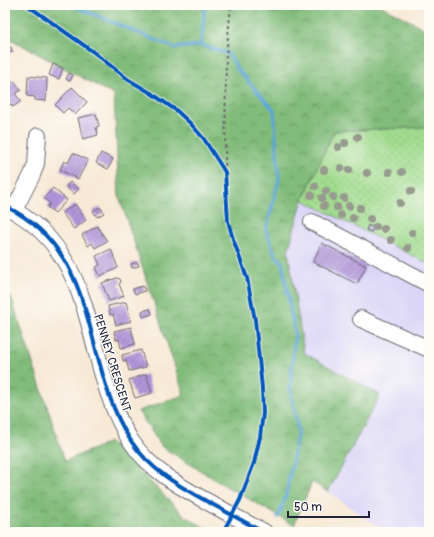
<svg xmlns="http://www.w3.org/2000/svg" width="434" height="537" font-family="Pangolin,sans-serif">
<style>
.built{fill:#dbd6f7}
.green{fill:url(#green-dots);stroke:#627f65}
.forest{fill:url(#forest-crowns);stroke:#526f5a}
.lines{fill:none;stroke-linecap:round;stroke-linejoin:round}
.stream{stroke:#5ca5d4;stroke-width:3.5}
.building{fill:url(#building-hatch)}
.minor-casing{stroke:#6d6871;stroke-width:18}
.path{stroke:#6d6871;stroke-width:2;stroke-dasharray:3 3;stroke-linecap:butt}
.minor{stroke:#fff;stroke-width:16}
.cycleway-casing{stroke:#fdfcf7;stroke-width:6}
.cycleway{stroke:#0057b8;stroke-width:4}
.tree{fill:#979a8e}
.labels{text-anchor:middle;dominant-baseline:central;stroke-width:3;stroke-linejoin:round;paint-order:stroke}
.street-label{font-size:12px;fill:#22223b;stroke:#fdfcf7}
</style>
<defs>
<pattern id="green-dots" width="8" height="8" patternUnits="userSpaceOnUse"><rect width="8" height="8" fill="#a2dc8f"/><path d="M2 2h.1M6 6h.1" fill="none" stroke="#8bbc7c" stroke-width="1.8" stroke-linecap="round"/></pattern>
<pattern id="forest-crowns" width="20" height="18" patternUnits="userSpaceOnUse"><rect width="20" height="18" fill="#81bc7a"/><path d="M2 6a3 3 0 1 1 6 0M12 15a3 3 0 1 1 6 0" fill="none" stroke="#699865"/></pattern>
<pattern id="building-hatch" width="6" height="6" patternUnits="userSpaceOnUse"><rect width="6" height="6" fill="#b296db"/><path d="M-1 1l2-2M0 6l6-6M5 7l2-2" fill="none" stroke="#907ab3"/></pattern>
</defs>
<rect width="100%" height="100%" fill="#fdfcf7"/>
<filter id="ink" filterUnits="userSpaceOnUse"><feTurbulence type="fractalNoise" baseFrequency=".025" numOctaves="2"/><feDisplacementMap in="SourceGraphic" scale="8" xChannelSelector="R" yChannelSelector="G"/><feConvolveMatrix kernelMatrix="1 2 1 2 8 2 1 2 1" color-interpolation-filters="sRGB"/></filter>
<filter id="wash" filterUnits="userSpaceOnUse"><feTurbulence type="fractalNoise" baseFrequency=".012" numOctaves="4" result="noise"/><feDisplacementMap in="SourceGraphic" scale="16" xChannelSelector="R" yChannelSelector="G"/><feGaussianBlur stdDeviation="0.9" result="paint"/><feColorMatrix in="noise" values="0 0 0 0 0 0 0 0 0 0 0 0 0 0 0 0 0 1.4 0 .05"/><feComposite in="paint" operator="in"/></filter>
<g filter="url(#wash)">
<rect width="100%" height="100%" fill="#f7e9d5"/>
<path class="built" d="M429 127V532H387L328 492 380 395 304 353 288 251 303 200Z"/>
<path class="green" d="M429 127V264L303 200 334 131Z"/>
<path class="forest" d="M5 5H380L429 31V127L334 131 303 199 288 251 304 353 380 395 328 492 312 482 294 525 219 482 162 447 138 411 184 395 119 196 114 95 5 36Z
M5 290 11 297 65 461 110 442 186 517 213 532H5Z"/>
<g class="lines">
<path class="stream" d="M71 5 175 48 201 45 229 54 237 69 274 110 279 179 266 230 275 255 282 262 295 335 290 388 298 431 286 495 278 517
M201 45 205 5"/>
</g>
<g id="blocks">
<path class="building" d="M11 47 13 52 5 53V48Z
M53 64 63 68 59 79 49 75Z
M69 73 73 75 70 81 66 79Z
M28 76 47 78 46 101 35 100V97L27 96Z
M14 81 21 90 15 94 21 101 13 107 11 104 5 108V84L7 83 8 85Z
M72 87 87 102 75 115 68 108 63 113 55 105Z
M96 114 99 126 96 127 98 135 83 139 78 118Z
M73 153 88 160 78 179 60 170 64 161 68 163Z
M101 153 113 159 108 169 96 163Z
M70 182 79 189 74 194 66 187Z
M53 188 67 200 55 213 47 207 50 204 44 198Z
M75 204 86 220 74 229 62 213Z
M100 207 104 213 97 217 93 211Z
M368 225 374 228 371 232 366 230Z
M97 226 107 241 95 248 92 243 88 246 82 235Z
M322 243 366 266 357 284 313 262Z
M111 249 118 268 100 276 96 267 100 265 96 256Z
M137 262 139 266 132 268 131 264Z
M117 278 120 279 121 282 119 284 124 296 109 301 102 283Z
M143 286 145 291 135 294 133 289Z
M126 302 131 321 116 325 113 314 110 315 108 306Z
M150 309 152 314 143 317 142 311Z
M131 327 135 344 121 348 119 339 116 340 114 331Z
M141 350 146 367 129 371 126 360 123 361 122 355Z
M146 374 152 393 135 398 129 380Z"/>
</g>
</g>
<g filter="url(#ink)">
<use href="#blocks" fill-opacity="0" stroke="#6d6871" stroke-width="1"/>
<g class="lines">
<g class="minor-casing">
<path id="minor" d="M5 206C104 254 80 363 131 441 150 470 179 486 208 502 227 512 245 523 264 532
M14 210 32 175 36 164 38 136
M312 222 429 284
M361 319 429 349"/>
</g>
<path class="path" d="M225 172 226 57 231 5"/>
<use href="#minor" class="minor"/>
<g class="cycleway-casing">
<path id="cycleway" d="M27 5 92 51 129 80 151 93 177 111 191 124 204 139 225 172 228 221 233 239 247 278 255 320 262 388 263 413 260 437 254 463 240 500 223 532
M5 206C104 254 80 363 131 441 150 470 179 486 208 502 227 512 245 523 264 532"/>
</g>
<use href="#cycleway" class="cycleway"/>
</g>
<g class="tree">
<circle cx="358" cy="137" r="4"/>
<circle cx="345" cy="143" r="4"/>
<circle cx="338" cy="147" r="4"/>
<circle cx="341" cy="168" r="4"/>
<circle cx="324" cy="170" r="4"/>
<circle cx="349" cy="170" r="4"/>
<circle cx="389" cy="172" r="4"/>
<circle cx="402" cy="172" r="4"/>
<circle cx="367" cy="173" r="4"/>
<circle cx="315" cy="186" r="4"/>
<circle cx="326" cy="191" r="4"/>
<circle cx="411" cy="191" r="4"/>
<circle cx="311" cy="195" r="4"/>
<circle cx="333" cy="197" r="4"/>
<circle cx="322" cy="198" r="4"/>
<circle cx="344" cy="198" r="4"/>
<circle cx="400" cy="203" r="4"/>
<circle cx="324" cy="206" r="4"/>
<circle cx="349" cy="206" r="4"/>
<circle cx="337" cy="207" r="4"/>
<circle cx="360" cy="208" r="4"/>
<circle cx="341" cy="215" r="4"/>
<circle cx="353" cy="218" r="4"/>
<circle cx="370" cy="219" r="4"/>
<circle cx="376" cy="227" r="4"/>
<circle cx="384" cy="229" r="4"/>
<circle cx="412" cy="233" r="4"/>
<circle cx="391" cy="240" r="4"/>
<circle cx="408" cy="248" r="4"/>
</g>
</g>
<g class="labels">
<g class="street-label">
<text transform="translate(112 363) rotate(73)">PENNEY CRESCENT</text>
</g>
</g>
<rect width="434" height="537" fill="none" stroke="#fdfcf7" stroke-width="20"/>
<path d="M288 511v6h81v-6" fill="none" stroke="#22223b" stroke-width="2"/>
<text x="294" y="511" font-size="12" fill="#22223b" stroke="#fdfcf7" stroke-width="3" paint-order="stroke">50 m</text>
</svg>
